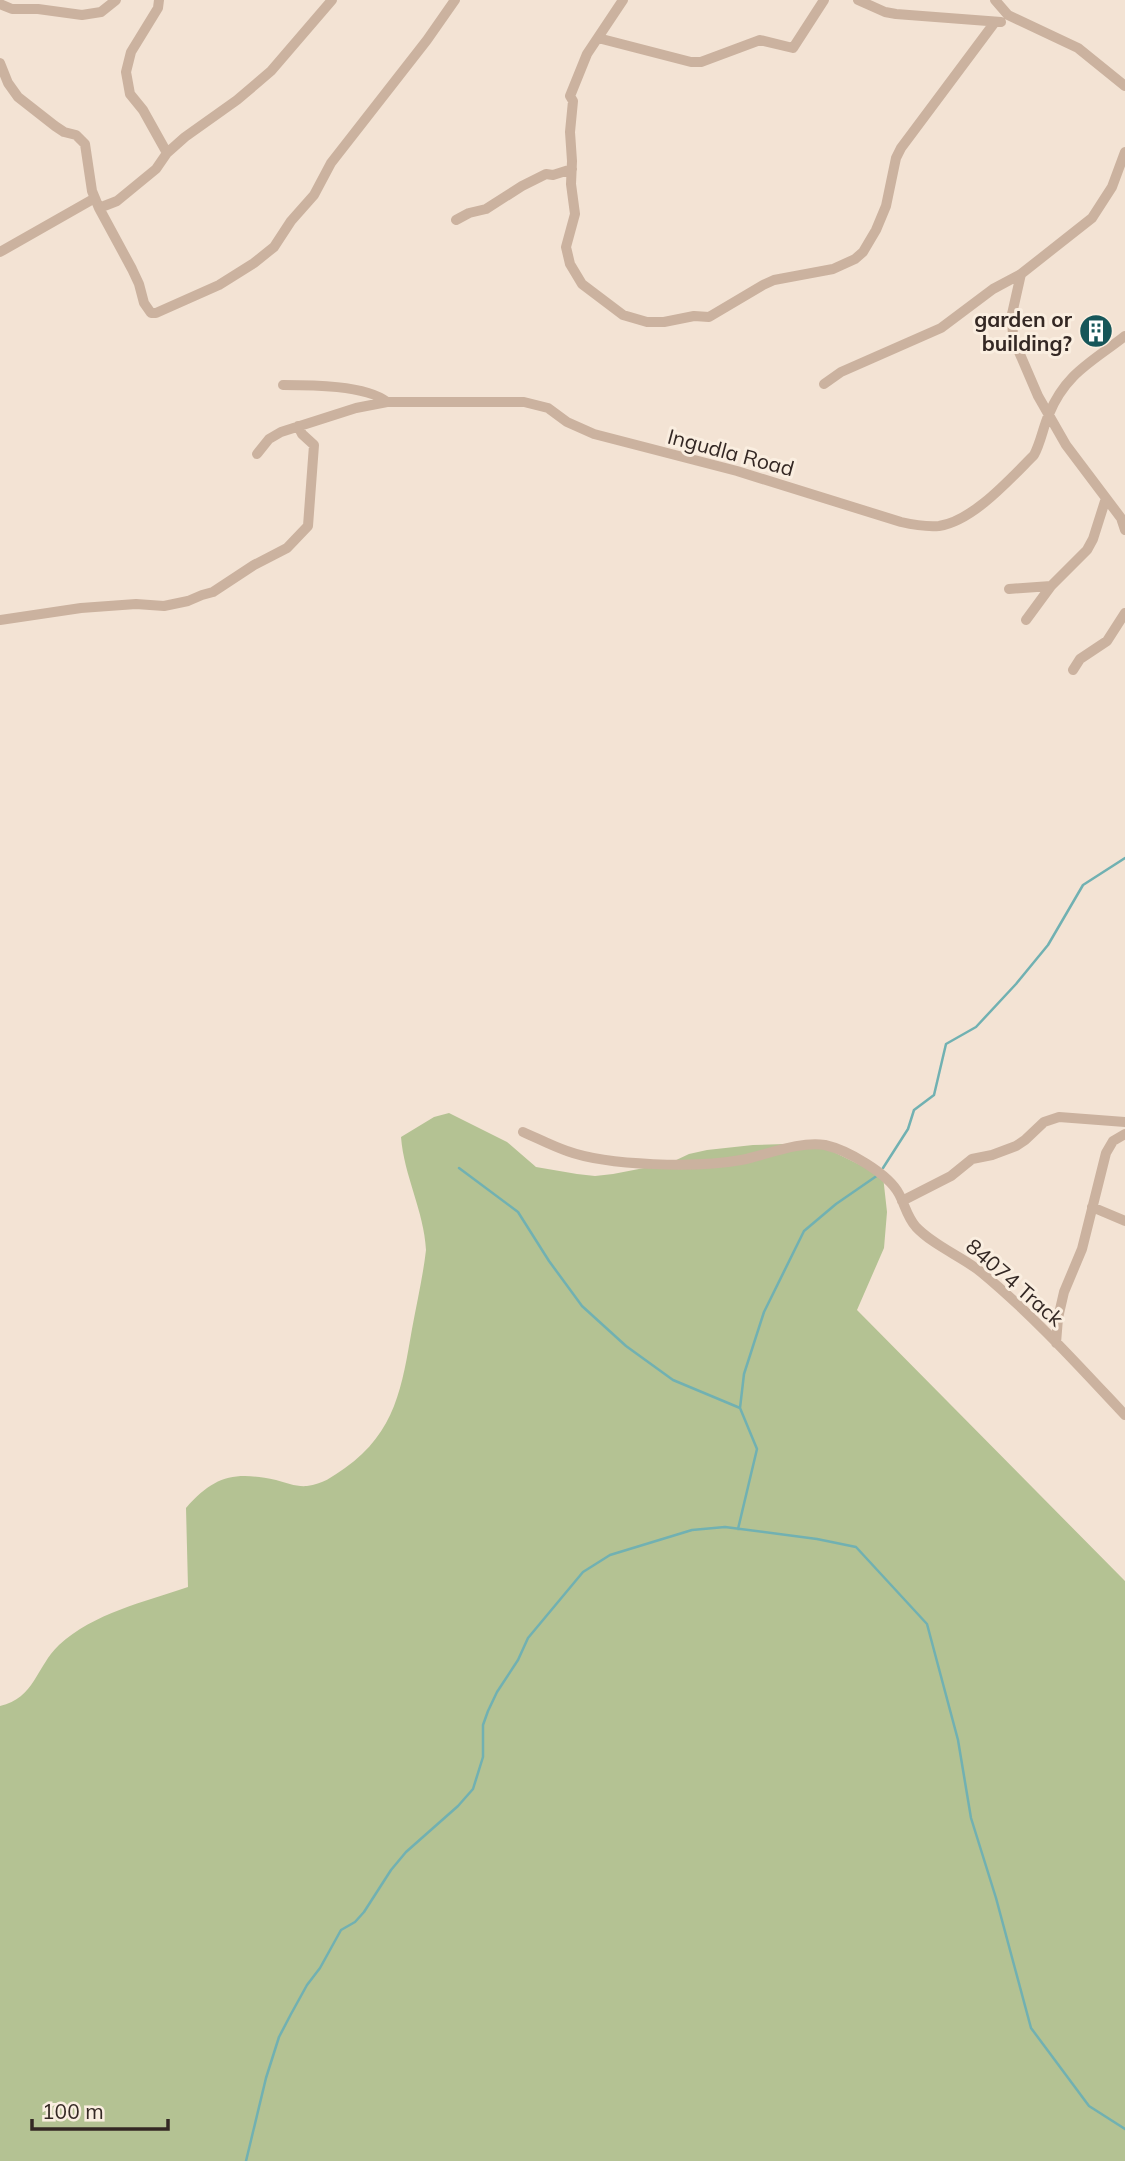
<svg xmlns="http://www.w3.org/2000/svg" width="1125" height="2161" font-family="Mulish,sans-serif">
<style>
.green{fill:#b4c293}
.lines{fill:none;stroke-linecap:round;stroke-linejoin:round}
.stream{stroke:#71b1b2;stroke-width:2.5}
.minor{stroke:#cbb29f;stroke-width:10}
.labels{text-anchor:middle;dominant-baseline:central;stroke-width:6;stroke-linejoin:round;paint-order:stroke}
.poi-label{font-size:21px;font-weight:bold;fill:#342824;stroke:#faeee0;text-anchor:end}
.street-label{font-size:21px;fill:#342824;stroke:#faeee0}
</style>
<rect width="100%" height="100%" fill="#f3e3d4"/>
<path class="green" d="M449 1113 507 1142 536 1167 577 1174 595 1176 613 1174 670 1163 689 1154 707 1150 753 1145 815 1143 883 1176 887 1212 884 1248 857 1310 1125 1581V2161H0V1706C35 1698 36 1667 59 1645 94 1613 144 1602 188 1587L186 1508C214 1476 234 1471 276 1480 286 1483 297 1487 307 1486 323 1484 332 1477 345 1468 396 1432 402 1386 412 1329 417 1302 423 1276 426 1250 424 1211 404 1176 401 1137L434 1117Z"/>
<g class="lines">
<path class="stream" d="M459 1168 518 1212 549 1261 582 1306 626 1346 673 1380 740 1408
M883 1168 908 1129 914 1110 934 1095 946 1044 976 1027 1016 984 1048 945 1083 885 1125 858
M738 1529 757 1449 740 1408 744 1374 764 1312 804 1231 836 1204 878 1175
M246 2161 266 2078 279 2037 291 2014 307 1985 320 1968 341 1930 355 1922 364 1912 391 1870 406 1852 458 1806 473 1789 483 1757V1725L488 1711 497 1692 518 1660 528 1638 583 1572 610 1555 692 1530 725 1527 817 1539 856 1547 927 1624 958 1740 971 1818 996 1898 1031 2028 1089 2106 1125 2129"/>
<path class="minor" d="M159 0 158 8 131 52 126 72 130 94 143 110 167 153
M623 0 587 54 570 96 573 101 570 132 572 161 571 184 575 214 566 247 570 264 582 284 623 315 647 322H664L694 316 709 317 763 285 774 280 833 269 855 259 863 252 876 230 886 206 896 158 901 148 995 22
M858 0 885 12 896 14 1001 22
M995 0 1008 15 1078 48 1125 86
M0 4 12 9H38L82 15 101 12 116 0
M598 38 691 62H701L760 40 793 48 824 0
M0 63 8 83 18 97 55 126 64 132 76 135 85 144 92 191 99 208 132 269 139 284 144 303 151 313H156L219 285 254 263 274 247 291 221 314 195 331 163 427 40 455 0
M1125 152 1112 187 1092 218 1021 274 1012 314 1013 338 1038 396 1066 445 1121 518 1125 530
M99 208 117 201 156 169 167 153 185 137 237 100 257 83 271 71 332 0
M456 220 469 213 486 209 522 186 546 174 553 175 572 169
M0 252 95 198
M824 384 841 372 941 328 993 289 1021 274
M283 385C310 385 366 385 387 402
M257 454 269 439 281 432 356 408 387 402H524L548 408 567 422 594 434 737 471 901 522C914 525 926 527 939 526 973 521 1010 479 1034 455 1041 442 1043 427 1049 414 1066 373 1092 362 1125 336
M1009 589 1051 586
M0 620 81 608 136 604 164 606 188 601 202 595 213 592 254 565 287 548 308 526 314 445 302 434 298 426
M1026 620 1051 586 1087 550 1093 539 1106 498
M1073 670 1080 659 1107 641 1125 613
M523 1132C537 1138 552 1146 567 1151 608 1166 698 1168 741 1160 767 1155 798 1141 825 1145 847 1150 888 1173 899 1194 905 1205 907 1217 916 1227 934 1246 961 1256 981 1272 1033 1315 1079 1366 1125 1415
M902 1201 951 1176 972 1159 992 1155 1016 1146 1025 1140 1044 1122 1059 1117 1125 1122
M1092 1207 1125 1221
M1056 1343 1058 1318 1064 1292 1082 1249 1106 1153 1113 1141 1125 1134"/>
</g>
<defs>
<g id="building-disc" transform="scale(1.75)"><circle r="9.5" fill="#165659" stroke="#faeee0"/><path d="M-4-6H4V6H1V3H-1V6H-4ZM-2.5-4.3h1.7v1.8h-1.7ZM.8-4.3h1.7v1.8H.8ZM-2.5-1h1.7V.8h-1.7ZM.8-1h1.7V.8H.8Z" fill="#fff"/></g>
</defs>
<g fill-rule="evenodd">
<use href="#building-disc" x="1096" y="331"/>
</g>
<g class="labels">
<g class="poi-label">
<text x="1072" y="319">garden or<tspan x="1072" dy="24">building?</tspan></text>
</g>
<g class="street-label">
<text transform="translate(731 452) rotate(15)">Ingudla Road</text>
<text transform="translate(1015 1282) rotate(41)">84074 Track</text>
</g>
</g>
<path d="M32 2119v10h136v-10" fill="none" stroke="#342824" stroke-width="3.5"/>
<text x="42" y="2119" font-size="21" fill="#342824" stroke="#faeee0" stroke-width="5" paint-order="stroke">100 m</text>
</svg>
